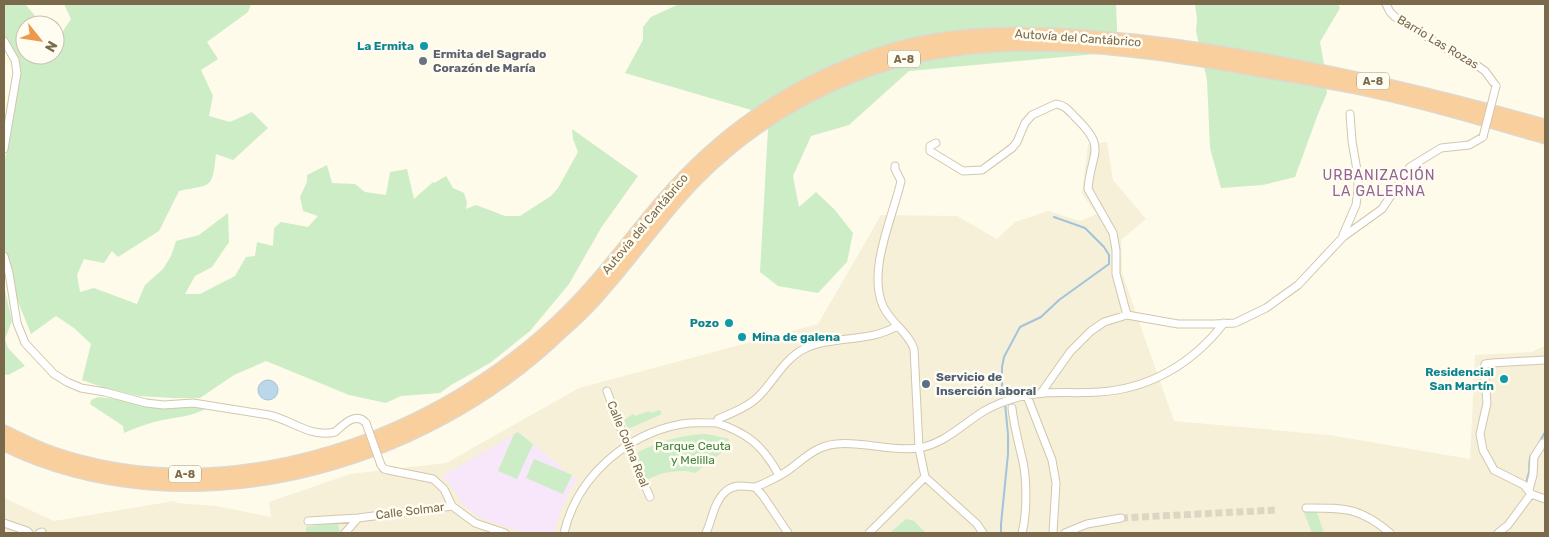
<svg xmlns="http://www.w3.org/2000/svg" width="1549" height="537" font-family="Rubik,sans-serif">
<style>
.residential{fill:#f6f0d8}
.education{fill:#f8e6fa}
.green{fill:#ccedc6}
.water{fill:#bcd7e9;stroke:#a2c3dc}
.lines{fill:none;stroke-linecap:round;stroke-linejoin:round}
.stream{stroke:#a2c3dc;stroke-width:2}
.street-tunnel{stroke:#ddd6c2;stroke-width:7;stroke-dasharray:7 3.5;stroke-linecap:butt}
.street-casing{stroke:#d2c7ae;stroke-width:9}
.highway-casing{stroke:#ddd8d0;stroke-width:15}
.street{stroke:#fff;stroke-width:7}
.highway{stroke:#facf9e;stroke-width:12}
.street-bridge-casing{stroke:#d2c7ae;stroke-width:9;stroke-linecap:butt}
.street-bridge{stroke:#fff;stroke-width:7}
.culture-dot{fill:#0f9aa8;stroke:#fffdf1;stroke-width:2}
.worship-dot{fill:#6b7280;stroke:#fffdf1;stroke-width:2}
.service-dot{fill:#5c6f8a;stroke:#fffdf1;stroke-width:2}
.labels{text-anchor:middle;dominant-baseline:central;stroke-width:5;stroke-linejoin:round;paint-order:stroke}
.shield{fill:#fffdf1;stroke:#a3957d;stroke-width:1}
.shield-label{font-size:11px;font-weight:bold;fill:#7b694b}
.street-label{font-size:12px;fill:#7b694b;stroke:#fffdf1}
.culture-label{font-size:12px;font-weight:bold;fill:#0d838f;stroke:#fffdf1;text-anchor:end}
.worship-label{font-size:12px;font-weight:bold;fill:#5b616d;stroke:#fffdf1;text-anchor:start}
.service-label{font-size:12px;font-weight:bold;fill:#4e5e75;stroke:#fffdf1;text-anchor:start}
.park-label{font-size:12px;fill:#438242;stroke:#fffdf1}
.neighbourhood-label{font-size:14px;letter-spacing:1px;fill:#936396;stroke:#fffdf1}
</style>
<rect width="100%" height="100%" fill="#fefbea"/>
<path class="residential" d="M1107 142 1113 180 1146 219 1121 240 1122 273 1174 421 1329 435 1470 459 1475 355 1532 352 1545 346V533H4V498L54 521 174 501 177 503 216 506 271 517 269 502 350 474 446 463 579 388 818 324 881 215 957 216 997 239 1015 222 1048 211 1080 221 1097 214 1082 194 1088 144Z"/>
<path class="education" d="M518 432 577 480 567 496 559 516 554 533H524L478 517 463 505 449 483 443 476Z"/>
<path class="green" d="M4 4H25L43 25H25V55H55V33L63 31 71 19 64 4H251L248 12 207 42 218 59 201 70 213 96 209 116 230 122 252 112 268 128 233 160 216 154C212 190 212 184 179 191L159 231 118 257 112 251 104 263 84 259 77 275 80 292 94 288 137 304 145 285 163 269 171 256 176 241 199 235 228 213 229 242 212 267 195 276 185 294H200L235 276 246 257 255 256 257 242 273 246 274 228 281 222 308 227 318 216 303 211 300 197 307 182V175L327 165 332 183 355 184 365 192 386 195 390 172 407 169 414 199 433 182 434 183 446 176 453 188 464 193 467 202 466 209 476 205 505 216H520L551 196 558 188 578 152 573 139 572 129 638 176 601 228 569 284 530 331 490 363 451 385 440 393 401 396 386 403 349 395 266 361 234 375 200 398H173L139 396 102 387 82 380 91 344 74 328 56 316 31 334 17 299 9 258 4 248V162L10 139 20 75 16 54 4 36Z
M679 4H1116L1118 52 909 71 849 125 811 136 793 176 799 207 816 192 835 210 853 233 847 262 818 293 778 286 760 272 768 129 764 119 758 112 625 73 643 40V27L651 17Z
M1195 4H1338L1340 8 1320 42 1325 69 1327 93 1318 114 1295 177 1263 185 1221 188 1210 148 1207 80 1196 31 1197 19Z
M4 286 12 321 5 339 8 348 25 366 8 375 4 374Z
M98 397 117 399 140 405 159 407 187 405 207 408C192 417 175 417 158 421 146 424 135 428 124 433L123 426 90 404 91 400Z
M660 410 662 414 628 429 624 420 633 414 635 416 649 411 650 413Z
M518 432 533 444 517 479 498 471 514 434Z
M706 434 729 439 725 450 695 473C680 468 657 473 643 482L638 452C662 441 680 435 706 434Z
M534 459 572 475 563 494 526 478Z
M1316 509 1324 533H1312L1303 510Z
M906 519 914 521 926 533H890Z
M338 522 340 533H306V527Z"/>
<path class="water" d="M258 390a10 10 0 1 1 20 0a10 10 0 1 1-20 0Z"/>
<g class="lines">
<path class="stream" d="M1002 389V367L1004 357 1020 327 1041 317 1059 300 1109 264V255L1104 247 1085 228 1054 217
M1539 443 1545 432
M1527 484C1526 479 1528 477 1529 472 1530 465 1528 462 1531 455
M1001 533V524L1008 454V434L1005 404"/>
<path class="street-tunnel" d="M1121 518 1276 510"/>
<g class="street-casing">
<path id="street" d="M1386 4 1390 12 1395 17 1458 56 1475 64 1485 71 1496 86
M4 41 15 60 17 73 4 149
M936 143 930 146V151L963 171 982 170 1012 148 1017 142 1025 123 1032 115 1056 104C1065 105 1069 111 1075 117 1108 149 1091 151 1088 189L1113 233 1116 250V274L1127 315
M895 166V169L901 181C893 217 867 270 883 306 890 322 909 333 914 349L919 448 925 477 977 524 983 533
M1343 235 1356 205 1358 189V176L1352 141 1350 114
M4 256 9 273 17 323 25 343 54 374 67 382 81 388 105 392 146 403 164 405 193 403 269 415C292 420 310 438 335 432 343 425 356 411 366 423
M607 391 627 445 650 497
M1041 393 1070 352 1091 331 1104 322 1127 315 1178 324H1213L1235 323 1266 308 1298 285 1343 237 1382 209 1410 167 1441 148 1469 145 1483 137
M1027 396 1052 460 1056 483 1053 533
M1012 408C1014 427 1019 444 1023 462 1027 481 1027 514 1022 533
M717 423C748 433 763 446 779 475
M381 465 384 469 388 470 433 479 444 489 452 506
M755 487 763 496 788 533
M1529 490 1533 475 1534 457 1543 443
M1531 494 1524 485 1494 470 1483 450 1480 434 1487 403 1484 367 1485 364 1492 363 1545 360
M1531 494 1545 499
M1306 508C1344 508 1360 507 1390 533
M308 521 358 518
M4 523 27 531 29 533
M39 533 42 532
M345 533 358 518 452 506 475 523 505 533
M564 533C577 477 626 434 682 424 693 422 705 423 717 423L718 419C732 413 748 407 759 396 774 381 784 359 804 349 833 335 869 343 897 326
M706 533C712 520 714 502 725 492 734 484 742 486 753 487 757 487 763 484 767 482 775 478 784 474 790 469 805 458 816 446 836 444 863 441 891 452 919 448 944 444 963 424 984 411 994 405 1008 400 1019 397 1046 390 1072 394 1099 392 1150 389 1193 363 1224 323
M869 533 925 477
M1065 533 1087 524 1121 518
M1498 533 1508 525 1531 494"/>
</g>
<g class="highway-casing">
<path id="highway" d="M4 432C19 439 34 447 51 453 228 515 441 440 569 311 608 273 638 227 675 187 733 124 806 77 889 51 969 27 1053 33 1135 41 1274 57 1410 88 1545 126
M4 444C187 533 423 467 564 329 579 316 593 302 606 286 636 252 662 214 694 181 740 134 795 98 857 74 983 25 1124 46 1254 69 1287 75 1321 80 1355 87 1419 100 1482 119 1545 137"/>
</g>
<use href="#street" class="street"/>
<use href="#highway" class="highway"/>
<g class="street-bridge-casing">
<path id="street-bridge" d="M1483 137 1496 86
M366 423 381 465"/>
</g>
<use href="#street-bridge" class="street-bridge"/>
</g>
<g class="culture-dot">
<circle cx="424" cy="46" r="5"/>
<circle cx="729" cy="323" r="5"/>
<circle cx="742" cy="337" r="5"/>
<circle cx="1504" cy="379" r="5"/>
</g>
<circle class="worship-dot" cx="423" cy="61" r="5"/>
<circle class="service-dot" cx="926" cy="384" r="5"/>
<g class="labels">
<g class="shield">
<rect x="888" y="50.5" width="32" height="17" rx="4"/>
<rect x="1357" y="72.5" width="32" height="17" rx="4"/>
<rect x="169" y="465.5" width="32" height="17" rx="4"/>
</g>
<g class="shield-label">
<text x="904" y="59">A-8</text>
<text x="1373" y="81">A-8</text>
<text x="185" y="474">A-8</text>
</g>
<g class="street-label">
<text transform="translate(1078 38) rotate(4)">Autovía del Cantábrico</text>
<text transform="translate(1438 42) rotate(31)">Barrio Las Rozas</text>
<text transform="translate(645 224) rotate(-50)">Autovía del Cantábrico</text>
<text transform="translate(628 444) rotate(68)">Calle Colina Real</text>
<text transform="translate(410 511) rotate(-7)">Calle Solmar</text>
</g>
<g class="culture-label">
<text x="414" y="46">La Ermita</text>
<text x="719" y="323">Pozo</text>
<text x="752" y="337" text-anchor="start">Mina de galena</text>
<text x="1494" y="372">Residencial<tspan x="1494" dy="14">San Martín</tspan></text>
</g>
<g class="worship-label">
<text x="433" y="54">Ermita del Sagrado<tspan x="433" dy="14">Corazón de María</tspan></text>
</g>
<g class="service-label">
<text x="936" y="377">Servicio de<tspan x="936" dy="14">Inserción laboral</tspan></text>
</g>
<g class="park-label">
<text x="693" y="446">Parque Ceuta<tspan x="693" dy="14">y Melilla</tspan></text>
</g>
<g class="neighbourhood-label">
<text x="1379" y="175">URBANIZACIÓN<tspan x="1379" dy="16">LA GALERNA</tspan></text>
</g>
</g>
<rect width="1549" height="537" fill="none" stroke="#7b694b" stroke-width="10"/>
<g transform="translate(40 40) rotate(120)"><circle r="24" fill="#fffdf1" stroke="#cac2af"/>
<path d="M0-4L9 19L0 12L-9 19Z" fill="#ed994a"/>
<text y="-8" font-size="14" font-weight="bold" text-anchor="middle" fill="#7b694b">N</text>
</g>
</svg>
